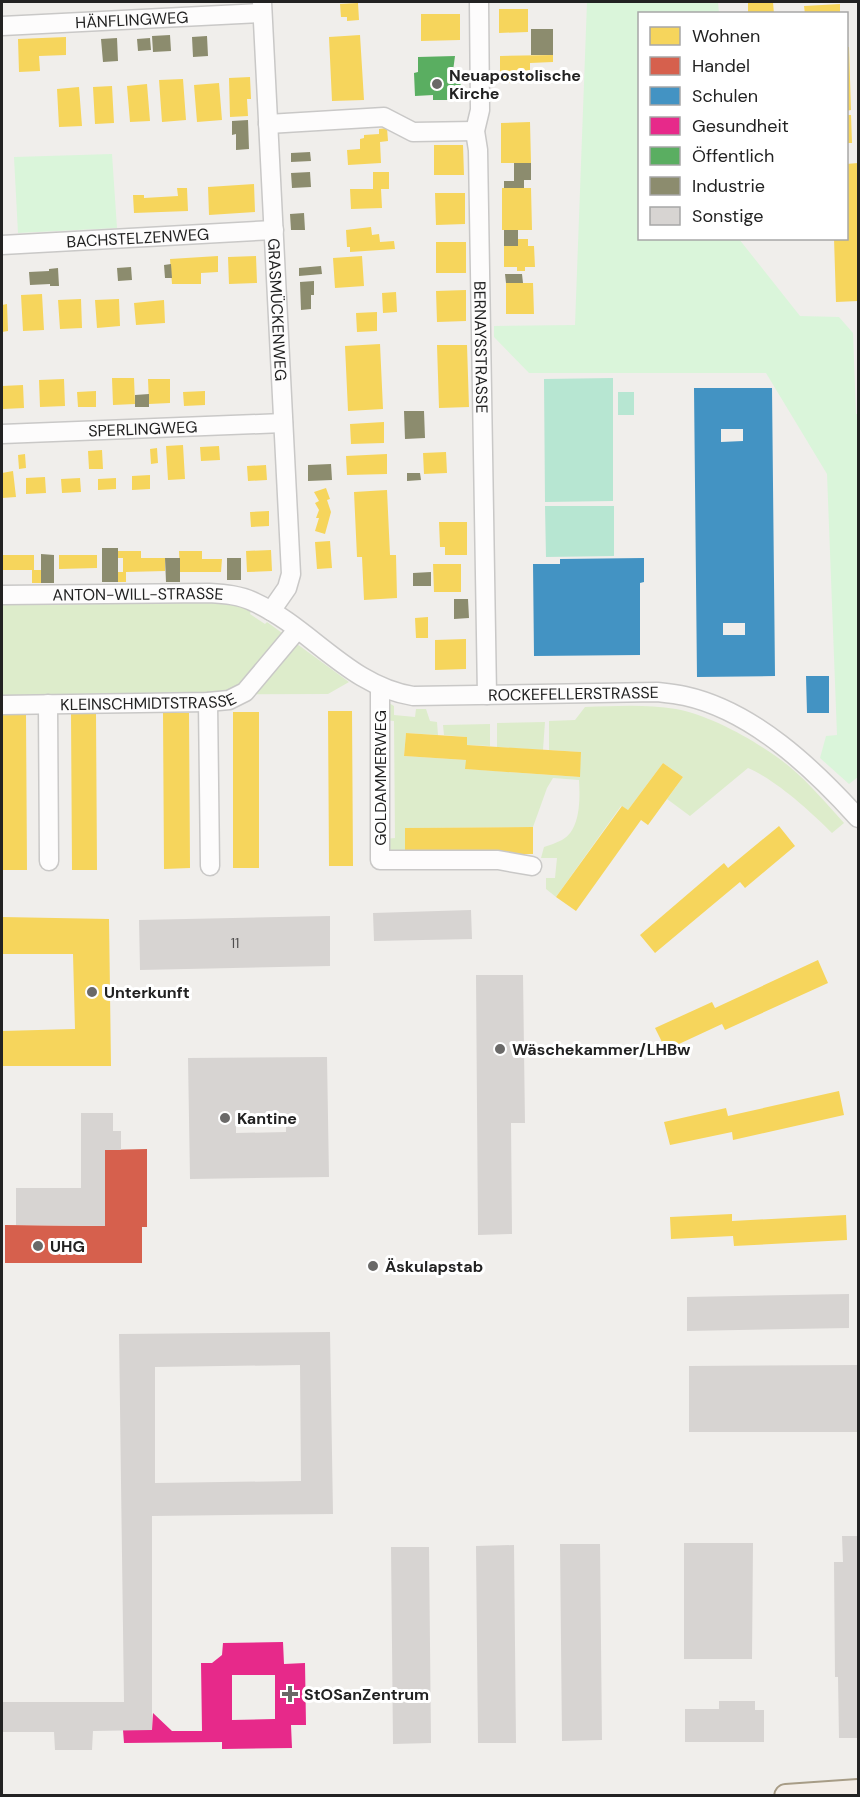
<svg xmlns="http://www.w3.org/2000/svg" width="860" height="1797" font-family="'DM Sans',sans-serif">
<style>
.grass{fill:#ddeccb}
.park{fill:#daf5da}
.pitch{fill:#b7e6d2}
.homes{fill:#f6d55c}
.shops{fill:#d6604d}
.schools{fill:#4393c3;fill-rule:evenodd}
.health{fill:#e7298a;fill-rule:evenodd}
.public{fill:#5aae61}
.industry{fill:#8c8c6e}
.building{fill:#d7d4d2;fill-rule:evenodd}
.lines{fill:none;stroke-linecap:round;stroke-linejoin:round}
.minor-casing{stroke:#c9c8c7;stroke-width:21}
.major-casing{stroke:#a79c86;stroke-width:26}
.minor{stroke:#fdfcfc;stroke-width:18}
.major{stroke:#f3ede7;stroke-width:22}
.poi-dot{fill:#6a6968;stroke:#fff;stroke-width:2}
.labels{text-anchor:middle;dominant-baseline:central;stroke-width:6;stroke-linejoin:round;paint-order:stroke}
.number-label{font-size:14px;fill:#4f4e4e}
.street-label{font-size:16px;fill:#222;stroke:#fff}
.poi-label{font-size:16px;font-weight:bold;fill:#222;stroke:#fff;text-anchor:start}
</style>
<rect width="100%" height="100%" fill="#f0eeeb"/>
<path class="grass" d="M210 601 238 605 251 611 250 614 265 624 267 622 349 682 328 694 2 695V603Z
M389 703 394 706V715L415 717 416 709H426L430 721 437 722 438 735 406 733 404 756 466 760V769L579 777 581 752 549 750V721L575 720 585 707C615 706 646 704 676 709 711 715 762 744 790 767 810 784 826 803 844 823L832 833C810 811 776 780 748 768L690 816 667 799 683 777 663 763 628 810 621 806 556 897 546 889V878H555L557 858H541L544 847C550 845 556 843 562 840 581 830 580 798 579 780L553 778 547 788 533 827 406 828 405 854H394L389 851 384 839 395 838 394 721 385 720V707Z
M545 722 543 750 497 747V723Z
M490 724V746L467 745V737L444 735 443 725Z"/>
<path class="park" d="M587 2H718L719 13 640 14V238L739 239 800 316 839 317 853 333 856 414H858V777L849 784 820 758 826 736 837 735 827 474 766 373H529L494 337V326L575 325Z
M112 154 117 228 18 233 14 157Z"/>
<path class="pitch" d="M613 378V501L545 502 544 379Z
M618 392H634V415H618Z
M545 506H614V556L546 557Z"/>
<path class="homes" d="M748 2H773L774 14H748Z
M358 3 359 20 347 21V17H341L340 4Z
M840 4V14H805L804 6Z
M499 9H528V32L499 33Z
M421 14H460V40L421 41Z
M360 35 364 100 332 101 329 37Z
M66 37V55L39 56 40 71 19 72 18 39Z
M846 47H849L851 110 846 111Z
M553 55V62L530 63V81L507 83V80L500 81V56Z
M250 77 251 99H247L248 116 230 117 229 78Z
M183 79 186 120 162 122 159 80Z
M219 83 222 120 197 122 194 85Z
M147 84 150 121 130 122 127 86Z
M112 86 114 123 95 124 93 87Z
M79 87 82 126 59 127 57 89Z
M846 115H851L852 143H846Z
M530 122 531 163H501V123Z
M387 128 388 141 380 142 381 163 348 165 347 150 360 149V139L364 138V135L379 134V129Z
M434 145H463L464 175H434Z
M858 163V301L836 302 834 238H846V164Z
M373 172H389V189H381L382 208 351 209 350 189H373Z
M254 184 255 212 209 215 208 187Z
M177 188H187L188 211 134 213 133 195H144V198L178 196Z
M502 188H531L532 230H502Z
M435 193H465V224L436 225Z
M371 227 372 235 379 234 380 242 394 241 395 249 350 252V247H347L346 230Z
M518 239H528V246H534L535 267H525V271H517V267H504V246H518Z
M436 242H466V273H436Z
M218 256V272L201 273V284H172L170 259Z
M256 256 257 283 229 284 228 257Z
M362 256 364 286 335 288 333 258Z
M506 283H533L534 314H506Z
M466 290V321L437 322 436 291Z
M396 292 397 312 383 313 382 293Z
M42 294 44 330 23 331 21 295Z
M81 299 82 328 60 329 58 300Z
M119 299 120 326 97 328 95 300Z
M164 300 165 323 136 325 134 303Z
M7 304 8 331 2 332V305Z
M377 312V331L357 332 356 313Z
M380 344 383 409 348 411 345 346Z
M437 345H467L469 407 439 408Z
M112 378H134L135 404 113 405Z
M64 379 65 406 40 407 39 380Z
M148 379H170V403L149 404Z
M23 385 24 408 3 409 2 386Z
M96 391V407H78L77 392Z
M205 391V405L184 406 183 392Z
M384 422V443L351 444 350 424Z
M183 445 185 479 168 480 166 446Z
M219 446 220 460 201 461 200 447Z
M157 448 158 463 151 464 150 449Z
M102 450 103 469H89L88 451Z
M446 452 447 473 424 474 423 453Z
M25 454 26 468 19 469 18 455Z
M387 454V474L347 475 346 456Z
M266 465 267 480 248 481 247 466Z
M13 471 16 497 2 498V473Z
M150 475V489L132 490V476Z
M45 477 46 493 26 494V478Z
M80 478 81 492 62 493 61 479Z
M116 478V489L98 490V479Z
M326 488 330 499 327 500 331 512 325 534 315 531 319 518H316L319 510 315 503 319 501 314 492Z
M387 490 390 555H396L397 598 364 600 362 557H357L354 492Z
M269 511V526L251 527 250 512Z
M439 522H467V555H445V547H440Z
M330 541 332 568 317 569 315 542Z
M271 550 272 571 247 572 246 551Z
M118 551H141V558H165V571L126 572V582H118V572H123V558H118Z
M179 551H202V559H222L221 572H180Z
M2 555H34V570H41V583H32V570H2Z
M59 555H97V568L59 569Z
M433 564H461V592H434Z
M428 617V638H416L415 618Z
M466 639V669L435 670V640Z
M328 711H352L353 866H329Z
M233 712H259V868H233Z
M71 713H96L97 870H72Z
M163 713H189L190 868 164 869Z
M2 714H26L27 870H2Z
M406 733 467 737V745L581 752 580 777 465 769 466 760 404 756Z
M663 763 683 777 648 825 641 820 576 911 556 897 622 806 628 810Z
M779 826 795 846 745 888 740 882 655 953 640 935 724 863 728 868Z
M533 827V854H405V828Z
M2 917 109 919 111 1066H2V1031L75 1029 73 954H2Z
M818 960 828 983 725 1030 722 1024 666 1050 655 1028 712 1002 715 1008Z
M839 1091 844 1115 733 1140 732 1132 670 1145 664 1122 726 1108 728 1116Z
M732 1214V1221L846 1215 847 1240 734 1246 733 1236 671 1239 670 1217Z"/>
<path class="shops" d="M147 1149V1227H142V1263H5V1225L105 1226V1150Z"/>
<path class="schools" d="M694 388H772L775 676 697 677ZM721 429H743V441L721 442ZM723 623H745V635H723Z
M644 558V582L640 583V655L534 656 533 564H560V559Z
M806 676H829V713H807Z"/>
<path class="health" d="M283 1642 284 1664 305 1663 306 1725H291L292 1748 222 1749V1742L124 1743 123 1730H152L153 1713 172 1731H202L201 1663H212L222 1655 223 1643ZM232 1675H275V1719L232 1720Z"/>
<path class="public" d="M455 56 453 71H460L461 94 456 100H433V95L415 96 414 73 418 72V57Z"/>
<path class="industry" d="M531 29H553V55H531Z
M170 35 171 51 153 52 152 36Z
M207 36 208 56 193 57 192 37Z
M117 38 118 61 103 62 101 39Z
M150 38 151 50 138 51 137 39Z
M248 120 249 149 236 150V134L232 135V121Z
M310 152 311 161 291 162V153Z
M514 163H531V180H524V188H504V181H514Z
M310 172 311 187 292 188 291 173Z
M304 213 305 230H291L290 214Z
M504 230H518V246H504Z
M171 264 172 278H165L164 265Z
M321 266 322 274 299 276V268Z
M131 267 132 280 118 281 117 268Z
M58 268 59 286H50V284L30 285 29 272 49 271V269Z
M505 274H522L523 283H506Z
M314 281V295H311V309L301 310 300 282Z
M149 394V407H135V395Z
M404 411H424L425 438 405 439Z
M331 464 332 480 308 481V465Z
M407 473H420L421 480 407 481Z
M102 548H118V582H102Z
M41 554 54 555V583H41Z
M165 558H180V582H166Z
M227 558H241V580H227Z
M431 572V586H413V573Z
M454 599H468L469 618 454 619Z"/>
<path class="building" d="M471 910 472 939 374 941 373 913Z
M330 916V966L140 970 139 920Z
M476 975H523L525 1123H511L512 1234 478 1235Z
M327 1057 329 1177 190 1179 188 1058ZM286 1118V1132L236 1133V1119Z
M81 1113H113V1131H121V1150H105V1226L16 1225V1188H81Z
M849 1294V1328L687 1331V1297Z
M330 1332 333 1514 152 1516V1730L93 1731 92 1750H55L54 1732H2V1702H124L119 1334ZM300 1365 301 1481 155 1483V1367Z
M858 1365V1432H689V1366Z
M842 1536H858V1738H839L838 1677H835L834 1562H843Z
M684 1543H753L752 1659H684Z
M560 1544H600L602 1740 562 1741Z
M514 1545 516 1743H478L476 1546Z
M391 1547H429L431 1743 393 1744Z
M719 1701H755V1710H764V1742H685V1709H719Z"/>
<g class="lines">
<g class="minor-casing">
<g id="minor">
<path id="s1" d="M262 2 291 574 287 588 271 611"/>
<path id="s2" d="M479 2 480 110 475 131 478 150 487 695"/>
<path id="s3" d="M2 26 262 13"/>
<path d="M268 124 384 117 413 132 475 131"/>
<path id="s4" d="M2 245 274 230"/>
<path id="s5" d="M2 434 283 423"/>
<path id="s6" d="M2 595 209 593C225 594 240 595 254 602 311 628 349 686 413 696L657 692C666 693 676 694 685 696 753 711 813 768 858 818"/>
<path d="M380 688V860H498L532 866"/>
<path d="M208 702 210 866"/>
<path d="M48 704 49 861"/>
<path id="s7" d="M2 705 208 702 229 700 245 692 297 630"/>
</g>
</g>
<g class="major-casing">
<path id="major" d="M786 1796 858 1791"/>
</g>
<use href="#minor" class="minor"/>
<use href="#major" class="major"/>
</g>
<g class="poi-dot">
<circle cx="437" cy="84" r="6"/>
<circle cx="92" cy="992" r="6"/>
<circle cx="500" cy="1049" r="6"/>
<circle cx="225" cy="1118" r="6"/>
<circle cx="38" cy="1246" r="6"/>
<circle cx="373" cy="1266" r="6"/>
<path d="M287 1685h6v6h6v6h-6v6h-6v-6h-6v-6h6z"/>
</g>
<g class="labels">
<g class="number-label">
<text x="235" y="943">11</text>
</g>
<g class="street-label">
<text stroke="none"><textPath href="#s3" startOffset="130">HÄNFLINGWEG</textPath></text>
<text stroke="none"><textPath href="#s4" startOffset="136">BACHSTELZENWEG</textPath></text>
<text stroke="none"><textPath href="#s1" startOffset="308">GRASMÜCKENWEG</textPath></text>
<text stroke="none"><textPath href="#s2" startOffset="346">BERNAYSSTRASSE</textPath></text>
<text stroke="none"><textPath href="#s5" startOffset="141">SPERLINGWEG</textPath></text>
<text stroke="none"><textPath href="#s6" startOffset="136">ANTON-WILL-STRASSE</textPath></text>
<text stroke="none"><textPath href="#s6" startOffset="600">ROCKEFELLERSTRASSE</textPath></text>
<text stroke="none"><textPath href="#s7" startOffset="146">KLEINSCHMIDTSTRASSE</textPath></text>
<text transform="translate(380 778) rotate(-90)">GOLDAMMERWEG</text>
</g>
<g class="poi-label">
<text x="449" y="75">Neuapostolische<tspan x="449" dy="18">Kirche</tspan></text>
<text x="104" y="992">Unterkunft</text>
<text x="512" y="1049">Wäschekammer/LHBw</text>
<text x="237" y="1118">Kantine</text>
<text x="50" y="1246">UHG</text>
<text x="385" y="1266">Äskulapstab</text>
<text x="304" y="1694">StOSanZentrum</text>
</g>
</g>
<rect width="860" height="1797" fill="none" stroke="#222222" stroke-width="6"/>
<rect x="638" y="12" width="210" height="228" fill="#ffffff" stroke="#a7a7a7" stroke-width="1.5"/>
<rect x="650" y="27" width="30" height="18" fill="#f6d55c" stroke="#a7a7a7" stroke-width="1.5"/>
<text x="692" y="42" font-size="18" fill="#222222">Wohnen</text>
<rect x="650" y="57" width="30" height="18" fill="#d6604d" stroke="#a7a7a7" stroke-width="1.5"/>
<text x="692" y="72" font-size="18" fill="#222222">Handel</text>
<rect x="650" y="87" width="30" height="18" fill="#4393c3" stroke="#a7a7a7" stroke-width="1.5"/>
<text x="692" y="102" font-size="18" fill="#222222">Schulen</text>
<rect x="650" y="117" width="30" height="18" fill="#e7298a" stroke="#a7a7a7" stroke-width="1.5"/>
<text x="692" y="132" font-size="18" fill="#222222">Gesundheit</text>
<rect x="650" y="147" width="30" height="18" fill="#5aae61" stroke="#a7a7a7" stroke-width="1.5"/>
<text x="692" y="162" font-size="18" fill="#222222">Öffentlich</text>
<rect x="650" y="177" width="30" height="18" fill="#8c8c6e" stroke="#a7a7a7" stroke-width="1.5"/>
<text x="692" y="192" font-size="18" fill="#222222">Industrie</text>
<rect x="650" y="207" width="30" height="18" fill="#d7d4d2" stroke="#a7a7a7" stroke-width="1.5"/>
<text x="692" y="222" font-size="18" fill="#222222">Sonstige</text>
</svg>
